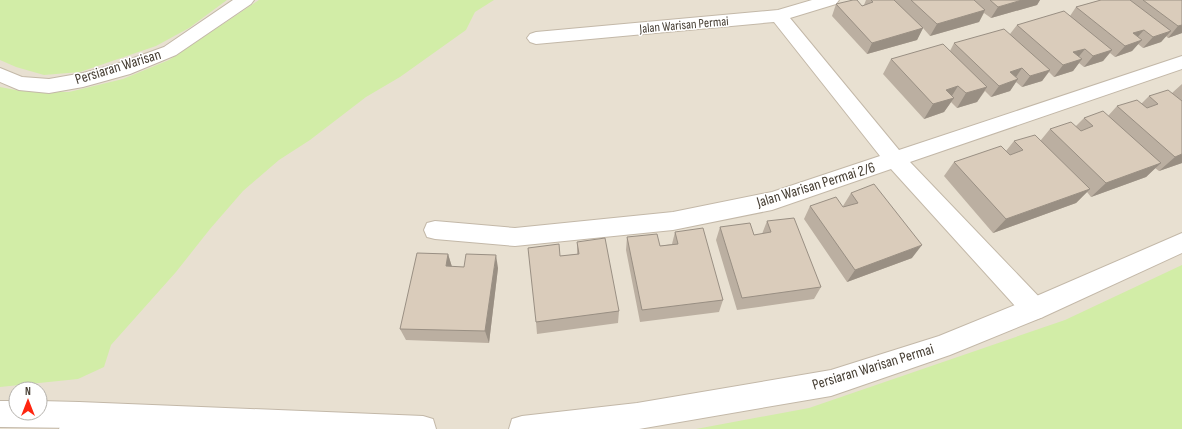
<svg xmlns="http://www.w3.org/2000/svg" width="1182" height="429" font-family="'Sofia Sans Condensed',sans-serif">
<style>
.residential{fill:#e8e0d1;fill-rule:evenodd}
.green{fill:#d2eda7}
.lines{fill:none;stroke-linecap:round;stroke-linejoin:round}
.minor-casing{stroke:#c3b8a8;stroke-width:2}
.tertiary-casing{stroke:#c3b8a8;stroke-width:2}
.minor{fill:#fff;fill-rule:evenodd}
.tertiary{fill:#fff;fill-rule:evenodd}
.wall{fill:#bbafa1}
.shaded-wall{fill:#998f83}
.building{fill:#daccbb;stroke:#998f83}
.labels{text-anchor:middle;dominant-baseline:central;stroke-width:3;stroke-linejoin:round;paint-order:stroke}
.far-street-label{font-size:13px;fill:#463e33;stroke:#fff}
.street-label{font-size:15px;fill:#463e33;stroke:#fff}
</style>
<rect width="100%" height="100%" fill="#f4eee3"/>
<path class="residential" d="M0 0H1182V429H0ZM16 389H40V413H16Z"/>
<path class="green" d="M0 0H227L189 28 156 46 80 72 44 75 16 67 0 60Z
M259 0H494L475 12 466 30 400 77 366 97 310 140 279 160 243 191 210 229 176 272 111 345 104 367 78 379 0 387V87L21 91 69 92 123 79 169 60Z
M1182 265V429H696L809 408 1065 320Z"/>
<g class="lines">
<g class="minor-casing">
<path id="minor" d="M233 0H254L251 4 176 55 130 74 83 87 49 93 19 90 0 82V68L22 77 49 79 83 73 117 64 164 47Z
M812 0H839L836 4 790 18 899 150 1182 56V69L910 162 1043 301 1046 309 1043 317 1034 320 1025 317 891 169 772 210 673 230 515 246 435 239 427 237 424 230 427 223 435 221 515 228 673 212 772 192 880 156 774 22 536 44 530 42 527 38 530 34 536 32 778 10Z
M0 401H16V413H40V401L79 402 88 406 92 415 88 424 79 428 0 427Z"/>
</g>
<g class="tertiary-casing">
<path id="tertiary" d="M1182 233V253L1043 317 950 355 831 396 639 429H509L512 419 522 416 637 403 831 370 939 336 1025 301Z
M79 402 423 416 433 419 436 429H59L70 406Z"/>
</g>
<use href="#minor" class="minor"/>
<use href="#tertiary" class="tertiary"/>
</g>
<path class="wall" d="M866 0H1040L1037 5 991 18 984 13 979 22 930 36 923 28 917 40 867 54 832 16 836 4 862 6 864 5Z
M1101 0H1182V33L1168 38 1166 36 1161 42 1143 48 1138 44 1132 51 1115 57 1110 53 1103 61 1084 67 1079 63 1073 71 1054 77 1049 72 1042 81 1022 87 1016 82 1010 91 991 97 985 91 977 102 957 108 951 102 944 112 924 119 883 74 891 59 950 51 954 43 1010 34 1017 25 1070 16 1076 7Z
M1182 84V163L1159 171 1155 168 1146 177 1091 197 1087 192 1076 203 993 233 944 176 954 162 1006 151 1014 141 1041 140 1050 129 1076 126 1084 118 1108 116 1117 106 1142 103 1149 96 1172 93Z
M851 193 912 258 847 282 804 219 810 206 844 207 843 206Z
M767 221 821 287 814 299 737 310 716 240 720 227 754 235 762 234Z
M675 232 723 300 719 312 640 322 626 250 627 237 660 246 672 244Z
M577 242 619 311 618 323 537 334 536 322 560 256 577 254Z
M448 254 452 267 498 268 489 343 406 340 400 329Z"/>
<path class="shaded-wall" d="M1022 0H1040L1037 5 991 18 998 7Z
M985 10 979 22 930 36 937 24Z
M1182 25V33L1168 38 1178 26Z
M923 28 917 40 867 54 872 43Z
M1144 30 1134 41 1133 33Z
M1171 31 1161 42 1143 48 1153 37Z
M1142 40 1132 51 1115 57 1125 46Z
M1085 49 1076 60 1073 52Z
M1112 50 1103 61 1084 67 1093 56Z
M1082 59 1073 71 1054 77 1063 65Z
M1022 68 1014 80 1010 72Z
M1050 70 1042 81 1022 87 1030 76Z
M1018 79 1010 91 991 97 999 86Z
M958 86 950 99 954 98 944 112 924 119 933 104 946 90Z
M987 87 977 102 957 108 966 93Z
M1182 154V163L1159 171 1175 157Z
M1161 163 1146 177 1091 197 1106 183Z
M1090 189 1076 203 993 233 1006 219Z
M922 245 912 258 847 282 855 270Z
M448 254 452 267 446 266Z
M496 255 498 268 489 343 485 331Z"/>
<path class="building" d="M853 0H857L862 6 873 2 871 0H894L923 28 872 43 836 4Z
M911 0H974L985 10 937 24Z
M990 0H1022L998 7Z
M1101 0H1130L1171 31 1153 37 1144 30 1133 33 1142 40 1125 46 1076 7Z
M1143 0H1182V25L1178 26Z
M1064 11 1112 50 1093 56 1085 49 1073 52 1082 59 1063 65 1017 25Z
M1004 29 1050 70 1030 76 1022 68 1010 72 1018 79 999 86 954 43Z
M943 44 987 87 966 93 958 86 946 90 954 98 933 104 891 59Z
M1168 90 1182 101V154L1175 157 1117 106 1137 100 1147 108 1158 104 1149 96Z
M1103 111 1161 163 1106 183 1050 129 1071 122 1081 131 1093 126 1084 118Z
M1035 135 1090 189 1006 219 954 162 1001 146 1010 155 1023 150 1014 141Z
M874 184 922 245 855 270 810 206 836 197 843 207 858 203 851 193Z
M794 218 821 287 742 298 720 227 750 223 754 235 771 232 767 221Z
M703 228 723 300 642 310 627 237 657 234 660 246 678 244 675 232Z
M605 238 619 311 536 322 528 248 559 244 560 256 579 254 577 242Z
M417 253 448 254 446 266 464 267 466 254 496 255 485 331 400 329Z"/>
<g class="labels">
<g class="far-street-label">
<text transform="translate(684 25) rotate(-5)">Jalan Warisan Permai</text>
</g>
<g class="street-label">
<text transform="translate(118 67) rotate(-17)">Persiaran Warisan</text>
<text transform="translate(816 185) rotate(-17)">Jalan Warisan Permai 2/6</text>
<text transform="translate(873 367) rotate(-17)">Persiaran Warisan Permai</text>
</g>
</g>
<g transform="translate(28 401)"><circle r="19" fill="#ffffff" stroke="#b5b2ad"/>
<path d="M0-3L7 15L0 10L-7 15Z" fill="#ff250f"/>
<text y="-6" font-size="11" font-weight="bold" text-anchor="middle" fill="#463e33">N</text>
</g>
</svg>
